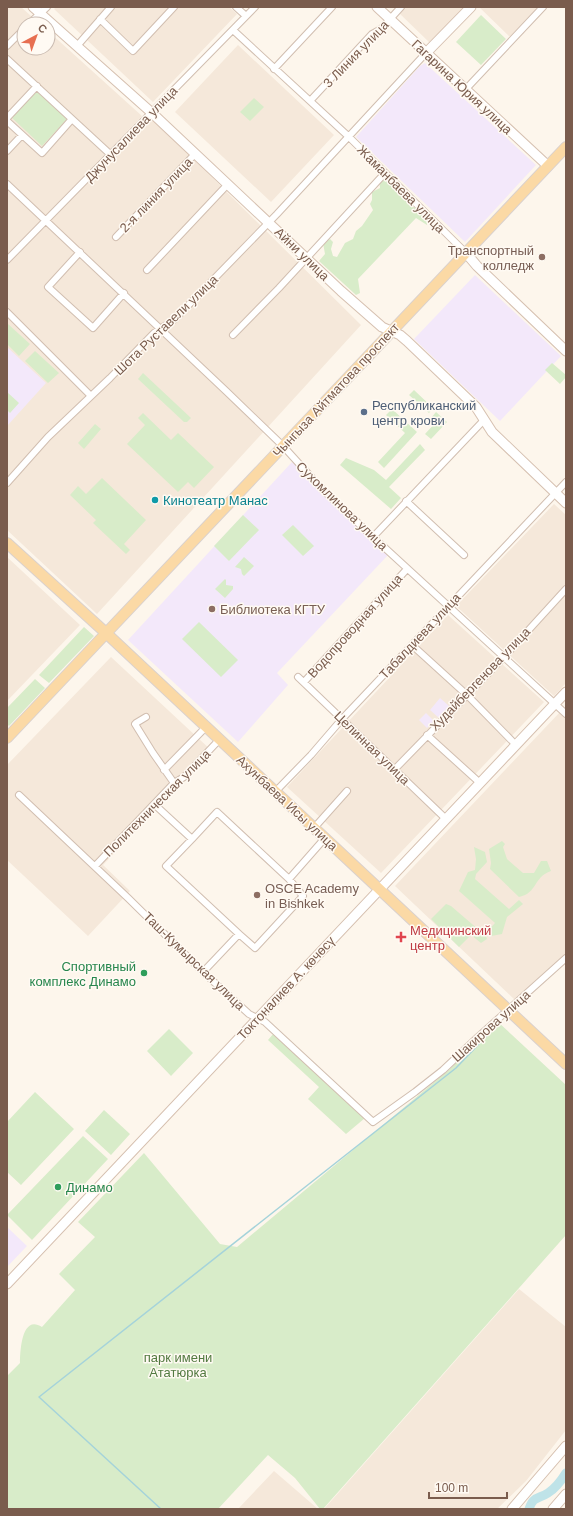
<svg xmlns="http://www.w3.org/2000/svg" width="573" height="1516" font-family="Helvetica,sans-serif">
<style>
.residential{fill:#f5e8da}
.education{fill:#f3e8fa}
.green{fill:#d8ecc9}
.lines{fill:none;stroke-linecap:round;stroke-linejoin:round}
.stream{stroke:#a5d3da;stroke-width:1.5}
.river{stroke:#bfe3e8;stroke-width:9}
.street-casing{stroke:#d1beb0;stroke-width:8}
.secondary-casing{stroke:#d6c0b0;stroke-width:11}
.primary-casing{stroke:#dad1cd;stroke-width:12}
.street{stroke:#fff;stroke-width:6}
.secondary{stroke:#fff;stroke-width:9}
.primary{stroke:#fbd9a5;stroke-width:10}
.education-dot{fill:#8d6e63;stroke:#fffaf3;stroke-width:1.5}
.service-dot{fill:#5c6f8a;stroke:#fffaf3;stroke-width:1.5}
.culture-dot{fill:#0f9aa8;stroke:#fffaf3;stroke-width:1.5}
.health-dot{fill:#e0444e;stroke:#fffaf3;stroke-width:1.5}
.leisure-dot{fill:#2e9e5b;stroke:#fffaf3;stroke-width:1.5}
.labels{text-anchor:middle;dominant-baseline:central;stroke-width:3;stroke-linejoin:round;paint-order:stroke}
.street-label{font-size:13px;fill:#7a5c4d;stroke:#fffaf3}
.education-label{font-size:13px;fill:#785e54;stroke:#fffaf3;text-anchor:start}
.service-label{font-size:13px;fill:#4e5e75;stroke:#fffaf3;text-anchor:start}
.culture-label{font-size:13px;fill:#0d838f;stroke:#fffaf3;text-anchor:start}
.health-label{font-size:13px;fill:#be3a42;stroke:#fffaf3;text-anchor:start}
.leisure-label{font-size:13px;fill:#27864d;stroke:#fffaf3;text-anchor:end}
.park-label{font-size:13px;fill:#537a41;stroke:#fffaf3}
</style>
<rect width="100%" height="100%" fill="#fdf6ec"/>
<path class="residential" d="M7 7H21L40 24H24V48H48V31L142 116 7 255Z
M56 7H229L237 14 153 102 54 9Z
M404 7H465L430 43 399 13Z
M479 7H538L510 37Z
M238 45 334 135 271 202 175 112Z
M150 116 361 325 97 614 7 530V264Z
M554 504 566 515V683L554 696 456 606Z
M7 557 80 625 7 701Z
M448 615 544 702 381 873 287 787Z
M111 657 212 751 103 865 130 891 88 936 7 860V765Z
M561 711 566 715V961L515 1000 395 886Z
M519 1289 566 1327V1430L526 1481 497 1509H324Z
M274 1471 318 1509H238Z"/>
<path class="education" d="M425 63 536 165 465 242 356 137 420 66Z
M475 275 561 356 500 421 414 339Z
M7 347 46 383 7 426Z
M292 462 389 554 277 673 288 685 238 742 128 640Z
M440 698 449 706 439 718 430 710Z
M426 713 434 721 427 728 419 720Z
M7 1227 27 1246 7 1267Z"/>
<path class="green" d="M481 15 506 39 481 65 456 42Z
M37 89 68 118 42 146 11 117Z
M254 98 264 107 250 121 240 112Z
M379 178C392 180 401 196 410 205 414 208 421 209 424 213 426 216 427 221 427 225L416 218 358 279 360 293 356 295 319 261 325 254 323 243 330 239 333 242 331 249 333 256 337 257 345 243 353 239 356 231 362 226 373 210 370 204 372 200V192L380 188Z
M8 324 30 344 19 356 7 344Z
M35 351 59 373 48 383 25 361Z
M552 363 566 375V377L560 384 545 370Z
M143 373 191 418 187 422H184L138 379Z
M414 390 433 408 429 413 409 395Z
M7 392 19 403 10 413 7 410Z
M392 409 417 432 384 468 378 462 405 433 386 415Z
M436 412 447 422 431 439 425 434 436 422 431 418Z
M143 413 171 440 178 433 214 467 194 488 188 482 178 492 127 444 145 425 138 418Z
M95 424 101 429 84 449 78 443Z
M420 444 425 450 389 487 401 498 391 509 340 465 346 458 374 470 386 480Z
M102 478 146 520 124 544 130 550 126 554 93 523 96 520 70 495 78 486 86 494Z
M243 515 259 530 229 561 214 546Z
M293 525 314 546 303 556 282 535Z
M244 557 254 566 244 576 242 574 241 569 235 567Z
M225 579 226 580V585L233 586V589L225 598 215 589Z
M199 622 238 660 221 677 182 639Z
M84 627 94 636 49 683 39 675Z
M35 679 45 688 9 726 7 724V708Z
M502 841 505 844 503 847 507 859 523 873H534L541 861H547L551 871C533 877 538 893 519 897L490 869 491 863 489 849Z
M474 847 485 852 487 862 476 874 475 879 509 909 519 900 523 904 507 917 502 934 491 936 486 933 495 923 459 891 468 872 475 870 476 859Z
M446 904 451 906 486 936 487 939 481 943 471 935 459 947 431 919Z
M497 1021 566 1085V1235L323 1509H320L295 1478 268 1455 218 1509H7V1376L20 1363C20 1350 22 1314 42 1327L75 1290 59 1274 95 1237 78 1222 144 1153 220 1244 237 1247 450 1069Z
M169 1029 193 1053 171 1076 147 1051Z
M274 1033 365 1118 346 1134 308 1099 319 1087 268 1040Z
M35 1092 74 1129 21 1185 7 1172V1122Z
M104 1110 130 1134 111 1155 85 1131Z
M83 1136 108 1159 32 1240 7 1215Z"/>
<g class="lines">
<path class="stream" d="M161 1509 39 1397 456 1068 497 1025"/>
<path class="river" d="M529 1509C533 1496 539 1499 548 1493 556 1488 561 1481 566 1473"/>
<g class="street-casing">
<path id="street" d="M236 7 246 16
M100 19 133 51 174 7
M29 24 47 7
M233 30 348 136 466 253
M7 46 24 29
M77 46 111 7
M7 59 111 155
M274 69 332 7
M465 90 543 7
M310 101 372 34 381 29 401 7
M7 118 37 86
M7 121 42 153 72 119
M7 151 22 135
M7 184 226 391 283 446 323 490 373 537 566 714
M116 237 195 154
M80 252 48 287 93 328 124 293
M7 260 255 7
M147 270 228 184
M7 312 90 395
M233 335 279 288 385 173
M7 483 48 437 110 378 154 333 175 319 277 214 426 53
M406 501 464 555
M373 537 484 420
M412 645 467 695 516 745
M298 677 446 819
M304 682 407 569
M146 717 136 723 135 724 153 753 174 783
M427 735 480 783
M164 770 206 727
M394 770 504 657 566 589
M275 792 311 755 342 719 566 482
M19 795 128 898 203 972 249 1014 265 1022 373 1122 415 1092 443 1070 478 1037 566 958
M154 804 192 839 166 866 239 934
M314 828 347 791
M192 839 217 812 289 879 303 896 255 948 239 934 203 972
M95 866 174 783 184 777 219 740
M289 879 325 838"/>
</g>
<g class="secondary-casing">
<path id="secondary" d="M33 7 152 113 341 291 382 327 400 335 407 341 476 407 492 432 566 503
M377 7 548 166
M426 53 471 7
M466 253 477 266 566 351
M7 1284 566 692
M512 1509 566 1446
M553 1509 566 1494"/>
</g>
<g class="primary-casing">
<path id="primary" d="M7 543 106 633 566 1064
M7 738 566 147"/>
</g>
<use href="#street" class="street"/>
<use href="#secondary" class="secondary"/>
<use href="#primary" class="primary"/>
</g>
<g class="education-dot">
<circle cx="542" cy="257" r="4"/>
<circle cx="212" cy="609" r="4"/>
<circle cx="257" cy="895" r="4"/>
</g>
<circle class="service-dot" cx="364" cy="412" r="4"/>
<circle class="culture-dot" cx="155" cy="500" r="4"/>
<path class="health-dot" d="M399 931h4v4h4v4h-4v4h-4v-4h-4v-4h4z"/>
<g class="leisure-dot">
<circle cx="144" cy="973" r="4"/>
<circle cx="58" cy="1187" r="4"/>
</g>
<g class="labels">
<g class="street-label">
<text transform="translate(356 54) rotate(-46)">3 Линия улица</text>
<text transform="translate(462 87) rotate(43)">Гагарина Юрия улица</text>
<text transform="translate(131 134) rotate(-46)">Джунусалиева улица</text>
<text transform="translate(401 189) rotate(45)">Жаманбаева улица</text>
<text transform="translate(156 195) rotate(-46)">2-я линия улица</text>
<text transform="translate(302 254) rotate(44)">Айни улица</text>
<text transform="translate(166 325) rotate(-44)">Шота Руставели улица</text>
<text transform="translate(336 390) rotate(-47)">Чынгыза Айтматова проспект</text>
<text transform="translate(342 506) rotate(44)">Сухомлинова улица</text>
<text transform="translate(355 626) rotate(-48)">Водопроводная улица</text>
<text transform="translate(420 636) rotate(-47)">Табалдиева улица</text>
<text transform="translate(480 679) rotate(-46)">Худайбергенова улица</text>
<text transform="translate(372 748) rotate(44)">Целинная улица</text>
<text transform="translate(157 803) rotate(-45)">Политехническая улица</text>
<text transform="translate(287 803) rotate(43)">Ахунбаева Исы улица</text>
<text transform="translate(194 961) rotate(44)">Таш-Кумырская улица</text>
<text transform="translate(286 988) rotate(-47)">Токтоналиев А. көчөсү</text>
<text transform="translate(491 1026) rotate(-42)">Шакирова улица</text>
</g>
<g class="education-label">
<text x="534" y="250" text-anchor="end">Транспортный<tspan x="534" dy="15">колледж</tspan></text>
<text x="220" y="609">Библиотека КГТУ</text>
<text x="265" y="888">OSCE Academy<tspan x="265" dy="15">in Bishkek</tspan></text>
</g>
<g class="service-label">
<text x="372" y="405">Республиканский<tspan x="372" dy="15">центр крови</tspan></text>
</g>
<g class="culture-label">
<text x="163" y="500">Кинотеатр Манас</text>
</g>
<g class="health-label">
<text x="410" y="930">Медицинский<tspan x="410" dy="15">центр</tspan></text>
</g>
<g class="leisure-label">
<text x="136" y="966">Спортивный<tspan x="136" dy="15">комплекс Динамо</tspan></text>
<text x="66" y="1187" text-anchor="start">Динамо</text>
</g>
<g class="park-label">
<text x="178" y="1357">парк имени<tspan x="178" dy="15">Ататюрка</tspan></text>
</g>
</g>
<rect width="573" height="1516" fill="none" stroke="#7a5c4d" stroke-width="16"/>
<g transform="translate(36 36) rotate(41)"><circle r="19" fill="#fffaf3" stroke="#cabbb1"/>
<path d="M0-3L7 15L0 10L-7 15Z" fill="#e76f51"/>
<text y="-6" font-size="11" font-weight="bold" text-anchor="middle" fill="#7a5c4d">С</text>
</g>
<path d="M429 1492v6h78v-6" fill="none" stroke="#7a5c4d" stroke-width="2"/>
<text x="435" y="1492" font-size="12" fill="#7a5c4d" stroke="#fffaf3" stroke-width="3" paint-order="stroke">100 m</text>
</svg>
